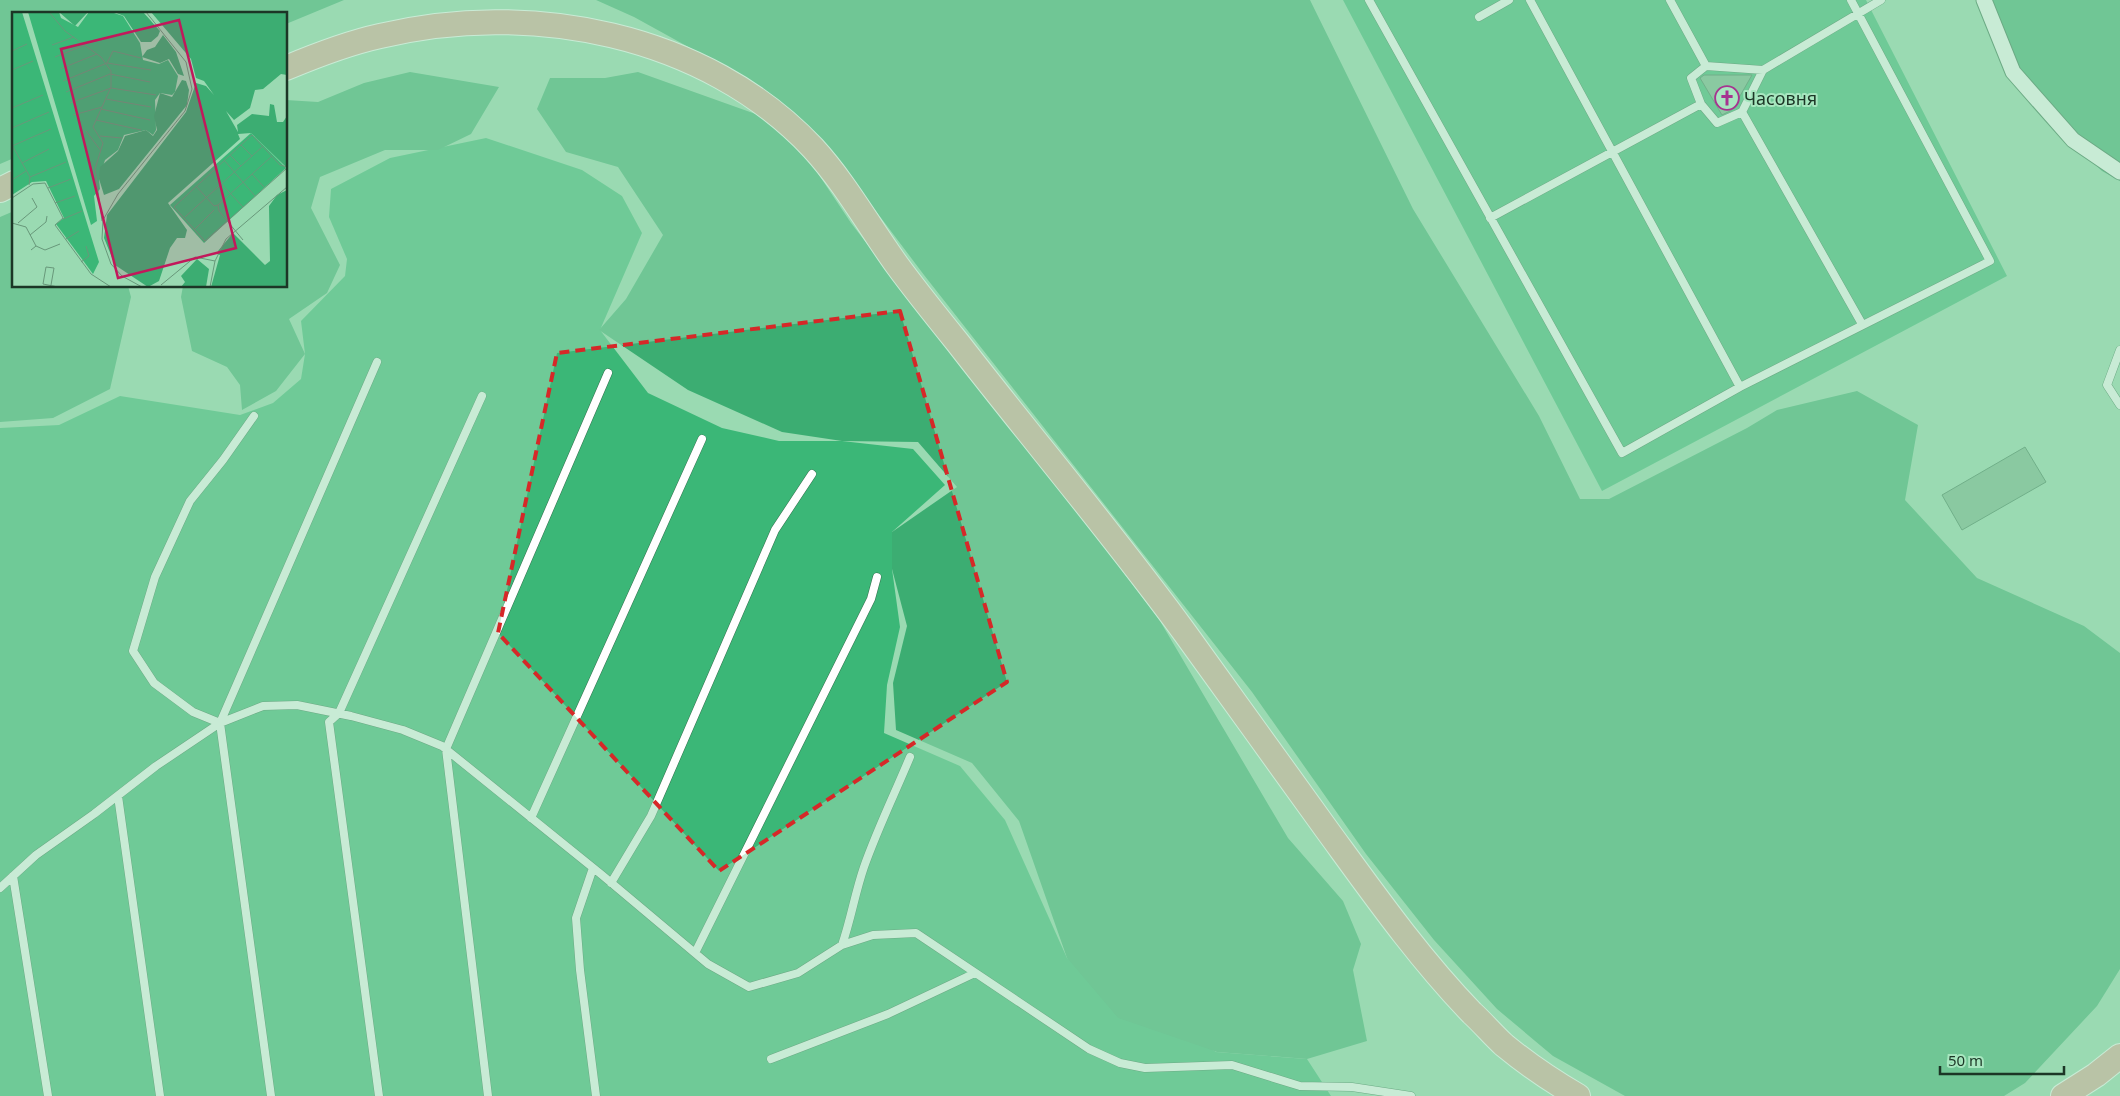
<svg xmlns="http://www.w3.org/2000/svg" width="2120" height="1096" font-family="'Noto Sans',sans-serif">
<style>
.green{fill:#3bb777}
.forest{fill:#3cad72}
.building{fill:#75b38d;stroke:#3e7b57}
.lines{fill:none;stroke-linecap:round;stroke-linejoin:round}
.service-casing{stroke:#33704d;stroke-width:9}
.minor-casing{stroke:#33704d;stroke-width:17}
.primary-casing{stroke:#fff;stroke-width:26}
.service{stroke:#fff;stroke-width:8}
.minor{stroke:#fff;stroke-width:15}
.primary{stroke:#dea798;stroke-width:24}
.marked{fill:none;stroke:#d62828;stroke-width:4;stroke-dasharray:10 6;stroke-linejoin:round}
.labels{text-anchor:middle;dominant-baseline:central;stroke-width:4;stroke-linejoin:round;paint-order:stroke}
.poi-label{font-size:18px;fill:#1c3626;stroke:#a7e7bf;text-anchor:start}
.inset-road{fill:none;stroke:#68987a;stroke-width:1}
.view{fill:#c2185b;fill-opacity:0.15;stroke:#c2185b;stroke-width:2.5}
.inset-edge{fill:none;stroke:#1c3626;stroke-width:2.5}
</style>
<rect width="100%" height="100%" fill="#9adab2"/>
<path class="green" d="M1343 0H1866L2007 276 1602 491Z
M486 138 582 170 622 196 642 233 600 330 648 393 722 428 779 441H842L913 449 945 485 892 532V569L900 627 887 685 884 733 960 766 1005 820 1067 958 1216 1052 1307 1059 1331 1096H0V428L59 425 120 396 240 415 273 403 301 379 305 354 301 321 345 276 347 259 329 217 331 189 390 158Z"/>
<path class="forest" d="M0 0H344L286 24V14H14V158L0 164Z
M596 0H1310L1413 209 1539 416 1580 499H1609L1747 428 1777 410 1857 391 1918 425 1905 500 1977 578 2084 626 2120 653V969L2097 1006 2025 1083 2004 1096H1625L1553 1056 1497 1009 1434 940 1366 854 1252 692 924 275 857 186 732 71 634 17Z
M1980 0H2120V181L2102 171 2044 117Z
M410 72 499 87 471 134 438 150H385L320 177 311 208 340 265 327 293 289 319 305 354 276 391 242 410 240 385 227 367 192 351 181 297 183 286H286V100L318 102 364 83Z
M638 72 767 118 811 163 851 223 964 370 1071 503 1160 621 1288 838 1343 901 1361 944 1353 970 1367 1041 1307 1059 1217 1052 1118 1018 1067 958 1019 821 972 763 896 730 893 683 907 626 892 569V532L957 487 918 442 842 441 782 432 688 390 599 330 626 299 663 235 618 167 566 152 537 109 550 78H605Z
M14 211V286H128L131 297 110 389 53 418 0 422V217Z"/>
<path class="building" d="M1704 75H1752L1732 110 1722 115 1700 78Z
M2025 447 2046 482 1962 530 1942 495Z"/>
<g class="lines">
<g class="service-casing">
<path id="service" d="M1369 0 1622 453 1740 387 1990 261 1851 0
M1530 0 1740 387
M1670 0 1706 66 1763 70 1881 0
M1479 17 1509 0
M1701 104 1717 123 1742 112 1763 70
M1742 112 1862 324
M1490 218 1701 104 1691 78 1706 66
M2120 350 2107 385 2120 405
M220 723 193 712 154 683 133 651 155 577 190 501 223 460 254 416
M118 796 160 1096
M531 818 702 439
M593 868 576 918 580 970 596 1096
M13 876 48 1096
M611 883 651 816 775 530 812 474
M0 888 36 855 94 814 156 766 220 723 263 706 297 705 351 716 403 730 442 746 602 875 708 964 749 987 798 973 842 945 873 935 916 933 1089 1049 1120 1063 1145 1068 1232 1065 1300 1086 1352 1087 1411 1096
M842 945C851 919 855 893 864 867 877 830 895 793 910 757
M695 953 871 599 877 577
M771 1059 888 1014 975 973
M271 1096 220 723 377 362
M379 1096 329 722 339 713 482 396
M488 1096 446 749 608 373"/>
</g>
<g class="minor-casing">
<path id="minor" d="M1984 0 2013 72 2073 140 2120 172"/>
</g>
<g class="primary-casing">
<path id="primary" d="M286 68C317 55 348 43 380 36 529 0 705 33 813 148 845 183 869 226 897 265 916 291 937 317 958 343 1033 440 1113 534 1185 633 1232 699 1280 764 1327 830 1373 893 1418 957 1472 1013 1483 1023 1493 1035 1504 1045 1527 1064 1552 1081 1578 1096
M0 190 14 183
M2063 1096 2096 1075 2120 1056"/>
</g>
<use href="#service" class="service"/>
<use href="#minor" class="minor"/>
<use href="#primary" class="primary"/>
</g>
<path d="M0 0H2120V1096H0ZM900 311 1007 682 719 871 498 633 557 353Z" fill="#9adab2" fill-opacity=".55" fill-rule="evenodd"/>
<path class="marked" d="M900 311 1007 682 719 871 498 633 557 353Z"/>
<defs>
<g id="church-ring" transform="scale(1.25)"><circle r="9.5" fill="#a7e7bf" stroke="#a63490" stroke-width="1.5"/><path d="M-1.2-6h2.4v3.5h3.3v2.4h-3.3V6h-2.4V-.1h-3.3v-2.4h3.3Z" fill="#a63490"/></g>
</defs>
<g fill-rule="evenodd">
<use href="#church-ring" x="1727" y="98"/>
</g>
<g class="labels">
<g class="poi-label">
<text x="1744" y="98">Часовня</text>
</g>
</g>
<g transform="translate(12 12)">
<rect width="275" height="275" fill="#9adab2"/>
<path d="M0 0H10L87 250 81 262 44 212 52 206 34 169 20 170 0 183ZM16 0H47L49 6 66 15 77 0H99L111 4 128 31 131 48 147 52 156 48 166 64 163 80 160 83 148 81 143 88 144 118 141 123 134 118 112 123 106 138 93 148 87 167 88 177 82 184 85 209 79 213ZM239 121 274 156 192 231 158 193Z" fill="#3bb777"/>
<path d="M47 0H76L63 14ZM102 0H131L148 19 146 24 139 30H129L112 4ZM139 0H275V63L269 62 251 77 243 78 238 96 222 108 214 99 226 120 225 113 240 102 257 104 258 92 262 93 265 110H271L275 104V156L239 121 226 122 228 127 156 191 175 218 173 226H165L158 236 147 269 136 275 103 253 92 226 95 203 174 100 184 71 194 74 202 83 192 69 184 66 179 47ZM151 23 164 40 172 64 166 62 157 47 148 51 130 45 135 38 143 35ZM170 68 174 69 177 78 175 93 107 177 92 183 87 167 88 155 106 139 113 124 134 118 141 124 145 118 142 104 148 81 160 85ZM275 178V275H199L208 243 205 242 206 239 221 221 253 253 258 249 257 194 265 183ZM185 247 197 257 194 275H169L173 270 169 264Z" fill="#3cad72"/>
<path class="inset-road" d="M37 0 53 19 89 45 99 59V75L81 115 91 131 83 157 90 209M40 33 62 25M0 39 15 32M43 45 73 33M95 51 101 39 129 46M48 57 85 42M0 58 21 49M51 69 95 51 139 58M54 80 98 62 138 70M94 87 139 95M58 91 99 76 144 83M0 96 31 83M89 97 138 108M61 103 90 95M84 108 129 118M0 116 37 100M74 119 89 139M88 124 110 126M0 133 18 165 17 173M229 133 240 144M0 134 39 117M218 143 229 154M212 148 243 184M10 151 37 137M275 155 268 153 240 123 162 195 193 229 275 156M240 162 252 175M18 165 54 150M205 167 231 195M0 168 14 159M184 174 202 194 206 193M36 176 59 167M0 186 21 172 33 171 51 206 43 213 79 262 99 275M43 191 63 184M173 205 251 134M51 207 70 199M0 211 14 215 24 234 19 238M6 211 25 195 20 186M183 217 202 198M18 223 34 210 35 204M54 227 67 219M231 228 207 199 206 193 260 144M24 234 33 238 48 232M69 250 77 244 74 234M39 273 42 256 34 255 31 272 46 275M149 273 183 245 203 249M130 275 110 264 99 252 90 227 91 208 106 182 173 99 180 77 174 50 134 0M198 275 203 249 214 227 275 175"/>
<path class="view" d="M167 8 224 236 106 266 49 37Z"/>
<rect width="275" height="275" class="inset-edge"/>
</g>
<path d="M1940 1066v8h124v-8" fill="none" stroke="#1c3626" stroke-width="2.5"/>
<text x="1948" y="1066" font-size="15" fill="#1c3626" stroke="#a7e7bf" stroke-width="4" paint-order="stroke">50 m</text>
</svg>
